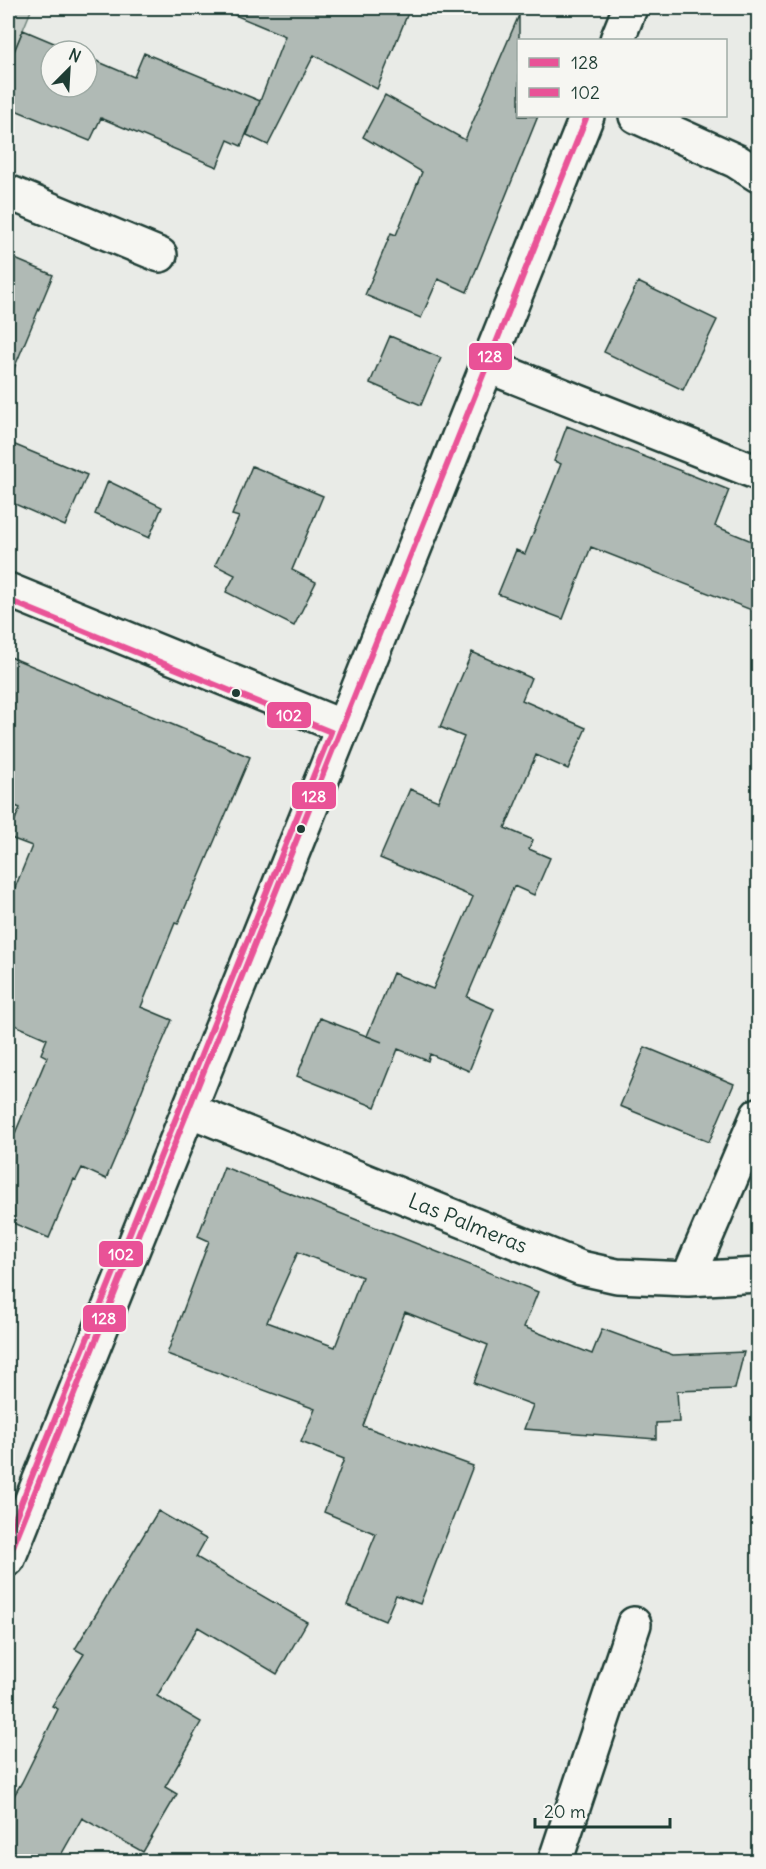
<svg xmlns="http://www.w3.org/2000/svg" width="766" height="1869" font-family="Delius,sans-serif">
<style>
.green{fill:#c7cec9;stroke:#73867e;stroke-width:1.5}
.building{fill:#b0bab5;stroke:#1f3d34;stroke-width:1.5;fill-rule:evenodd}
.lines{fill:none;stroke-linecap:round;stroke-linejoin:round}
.street-casing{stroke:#1f3d34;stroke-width:38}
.secondary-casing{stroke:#1f3d34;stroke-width:38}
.street{stroke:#f6f6f2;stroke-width:33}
.secondary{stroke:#f6f6f2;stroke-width:33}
.bus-1-casing{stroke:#f6f6f2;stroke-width:10}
.bus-2-casing{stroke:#f6f6f2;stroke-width:10}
.bus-1{stroke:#e95297;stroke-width:6}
.bus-2{stroke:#e95297;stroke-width:6}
.bus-dot{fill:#1f3d34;stroke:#f6f6f2;stroke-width:2}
.labels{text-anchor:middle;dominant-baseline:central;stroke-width:4.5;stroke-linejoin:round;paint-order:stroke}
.street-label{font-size:21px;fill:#1f3d34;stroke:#f6f6f2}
.line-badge{stroke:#f6f6f2;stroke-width:2}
.badge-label{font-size:16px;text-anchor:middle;font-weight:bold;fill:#fff}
</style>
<rect width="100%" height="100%" fill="#e9ebe7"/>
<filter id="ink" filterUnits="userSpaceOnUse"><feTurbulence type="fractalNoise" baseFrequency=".0167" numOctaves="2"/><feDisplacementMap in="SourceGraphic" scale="12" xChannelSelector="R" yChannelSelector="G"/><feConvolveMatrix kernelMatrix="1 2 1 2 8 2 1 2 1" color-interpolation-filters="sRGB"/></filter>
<g filter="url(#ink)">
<path class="green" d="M8 8H32L8 66Z"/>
<path class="building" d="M218 8H410L377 89 314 55 268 145 247 135 285 36Z
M519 15V116H538L467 292 438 279 421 318 365 295 391 233 396 235 422 172 363 137 385 95 465 140Z
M23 30 73 51H51V87H87V57L134 77 144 53 260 101 241 146 228 140 217 167 101 118 90 141 8 107V66Z
M8 256 53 275 8 383Z
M638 282 717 320 683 390 604 352Z
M390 336 441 358 421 405 370 383Z
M567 426 729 490 715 526 759 544V613L591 547 563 619 498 594 516 550 525 554 561 464 554 461Z
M8 442 87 475 65 526 8 501Z
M252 466 323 496 292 570 316 582 294 626 226 592 235 575 215 565 239 517 232 515Z
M108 481 162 507 149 538 95 514Z
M472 652 531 678 522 700 586 728 568 769 536 755 505 828 533 840 529 849 550 858 534 895 514 886 467 997 494 1009 469 1071 430 1054 428 1061 398 1049 375 1107 297 1076 320 1018 382 1042 367 1036 393 973 433 989 473 897 380 858 410 789 438 801 464 737 440 727Z
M8 656 250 757 197 882H196L178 924 175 923 141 1007 172 1020 146 1080 121 1144 106 1179 82 1168 76 1180 74 1179 49 1238 8 1221V1150L47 1057 41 1054 47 1039 8 1022V905L32 846 8 837 20 808 8 803Z
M645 1047 734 1084 709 1142 620 1106Z
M224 1167 538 1292 524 1327 592 1354 602 1329 673 1355 744 1352 735 1389 677 1391 679 1422 656 1423V1439L524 1429 533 1405 474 1383 488 1345 405 1312 363 1426 473 1466 420 1604 396 1595 385 1621 347 1605 376 1534 324 1512 344 1459 301 1442 315 1409 167 1354 209 1241 198 1236ZM298 1252 362 1277 335 1347 267 1322Z
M158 1511 206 1539 196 1557 307 1622 277 1674 198 1627 157 1696 201 1722 193 1736 194 1737 165 1787 177 1794 143 1852 82 1818 57 1862H31L8 1848V1806L22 1782 58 1709 52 1706 84 1654 75 1649Z"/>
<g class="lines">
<g class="street-casing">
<path id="street" d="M636 116 736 161 758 175
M8 192 160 255
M488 366 758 473
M8 590 343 727
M189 1110 581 1268 617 1276 688 1279 758 1275
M688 1279 758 1115
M555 1862 634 1624"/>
</g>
<g class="secondary-casing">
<path id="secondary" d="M617 40 630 8
M8 1559 343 727 587 116"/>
</g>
<use href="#street" class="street"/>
<use href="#secondary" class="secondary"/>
<g class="bus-1-casing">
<path id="bus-1" d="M8 1559 587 116"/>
</g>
<g class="bus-2-casing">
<path id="bus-2" d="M8 600 331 732 8 1536"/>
</g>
<use href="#bus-1" class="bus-1"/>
<use href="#bus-2" class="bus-2"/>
</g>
</g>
<g class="bus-dot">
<circle cx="236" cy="693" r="5"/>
<circle cx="301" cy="829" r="5"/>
</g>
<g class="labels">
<g class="street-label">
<text transform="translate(468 1223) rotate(22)">Las Palmeras</text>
</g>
</g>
<g class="line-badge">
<rect x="468" y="342" width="45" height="29" rx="6" fill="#e95297"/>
<rect x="266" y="701" width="46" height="28" rx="6" fill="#e95297"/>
<rect x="291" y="781" width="46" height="29" rx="6" fill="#e95297"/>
<rect x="98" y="1240" width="46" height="28" rx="6" fill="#e95297"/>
<rect x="82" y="1304" width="45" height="29" rx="6" fill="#e95297"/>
</g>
<g class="badge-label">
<text x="490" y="362">128</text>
<text x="289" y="721">102</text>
<text x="314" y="802">128</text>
<text x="121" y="1260">102</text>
<text x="104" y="1324">128</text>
</g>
<rect width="766" height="1869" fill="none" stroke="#f6f6f2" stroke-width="30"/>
<rect x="15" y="15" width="736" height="1839" fill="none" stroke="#1f3d34" stroke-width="2" filter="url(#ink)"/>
<rect x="517" y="39" width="210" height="78" fill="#f6f6f2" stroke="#a0aca6" stroke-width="1.5"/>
<rect x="529" y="58" width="30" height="9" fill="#e95297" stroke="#a0aca6" stroke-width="1.5"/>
<text x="571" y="69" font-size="18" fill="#1f3d34">128</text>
<rect x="529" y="88" width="30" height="9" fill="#e95297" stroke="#a0aca6" stroke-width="1.5"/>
<text x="571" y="99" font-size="18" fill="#1f3d34">102</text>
<g transform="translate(69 69) rotate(24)"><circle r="28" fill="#f6f6f2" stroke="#a0aca6" stroke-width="1.5"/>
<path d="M0-4.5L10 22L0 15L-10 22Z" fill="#1f3d34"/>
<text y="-9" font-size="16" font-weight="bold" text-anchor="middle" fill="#1f3d34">N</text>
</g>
<path d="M535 1818v9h135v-9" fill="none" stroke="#1f3d34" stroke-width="3"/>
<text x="544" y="1818" font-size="18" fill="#1f3d34" stroke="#f6f6f2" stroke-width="4.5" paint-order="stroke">20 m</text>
</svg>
